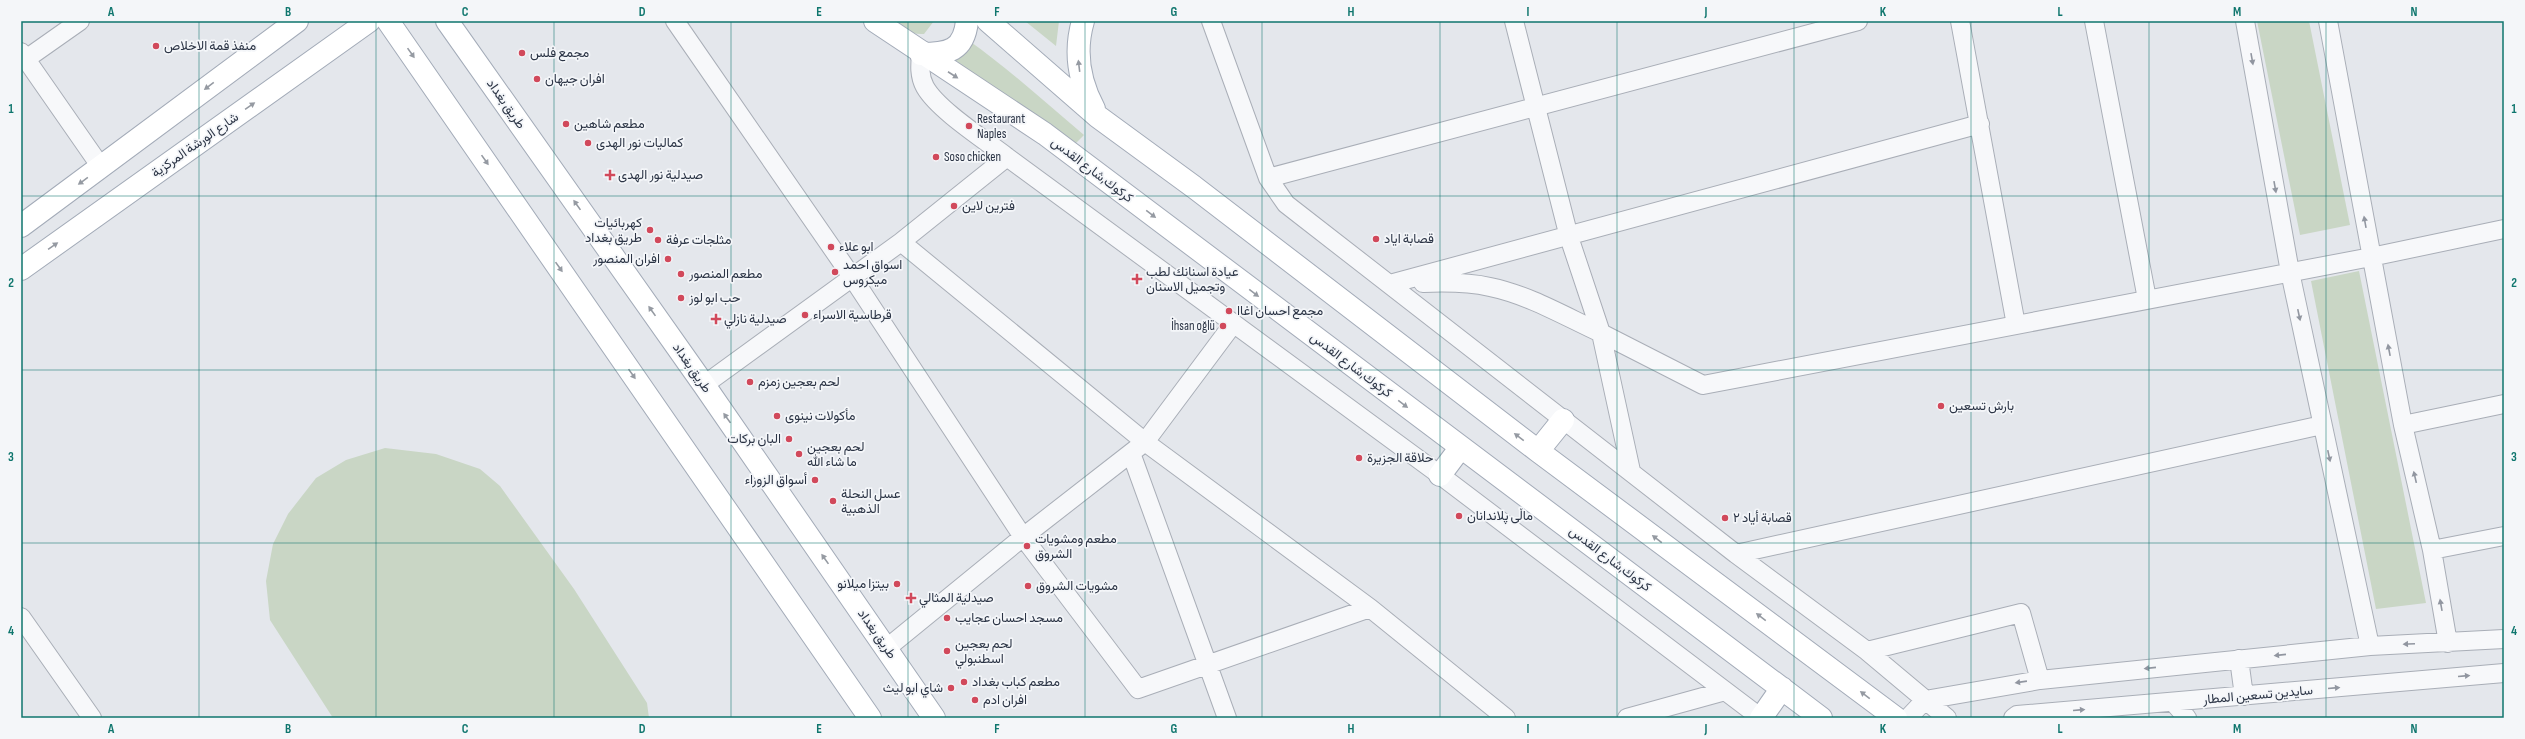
<svg xmlns="http://www.w3.org/2000/svg" width="2525" height="739" font-family="'Sofia Sans Condensed',Vazirmatn,sans-serif">
<style>
.green{fill:#c9d6c5}
.lines{fill:none;stroke-linecap:round;stroke-linejoin:round}
.minor-casing{stroke:#a9aeb7;stroke-width:20}
.major-casing{stroke:#a3abb8;stroke-width:24}
.minor{stroke:#f7f8fa;stroke-width:18}
.major{stroke:#fff;stroke-width:22}
.oneway{fill:#959aa2}
.oneway2{fill:#9196a0}
.grid{fill:none;stroke:#0f766e;stroke-width:1;stroke-opacity:0.55}
.poi-dot{fill:#d1495b;stroke:#f4f6f9;stroke-width:1.5}
.labels{text-anchor:middle;dominant-baseline:central;stroke-width:3.5;stroke-linejoin:round;paint-order:stroke}
.poi-label{font-size:13px;fill:#2b3445;stroke:#f4f6f9;text-anchor:start}
.street-label{font-size:13px;fill:#2b3445;stroke:#f4f6f9}
.neatline{fill:none;stroke:#0f766e;stroke-width:1.5}
.grid-label{font-size:13px;text-anchor:middle;font-weight:bold;fill:#0f766e}
</style>
<rect width="100%" height="100%" fill="#e4e7ec"/>
<path class="green" d="M892 21H934L924 34C910 35 902 28 892 21Z
M1025 21H1059L1056 46Z
M2257 21H2309L2350 225 2300 235Z
M968 40C1009 69 1046 103 1084 135L1073 146 955 60Z
M2359 271 2426 603 2376 609 2311 281Z
M385 448 436 454 480 469 500 486 574 589 647 703 649 718H333L270 620 266 581 273 544 288 514 316 478 346 460Z"/>
<g class="lines">
<g class="minor-casing">
<path id="minor" d="M675 21 852 277 1023 537 1138 689 1370 608
M1211 21 1268 178 1286 204 1736 554 1867 651 1947 718
M1514 21 1569 237 1601 333 1703 385 2371 257 2504 229
M1960 21 2016 325
M2094 21 2147 299
M2245 21 2290 272 2370 646
M2328 21 2403 425 2432 550 2448 643
M21 52 101 167
M921 54C920 65 919 76 925 87 938 110 985 140 1007 157L1440 475 1761 718
M26 59 80 21
M1268 178 1858 21
M901 242 1145 442 1370 608 1506 718
M1423 283C1446 282 1468 282 1490 287 1529 295 1566 317 1601 333L1631 471
M1390 284 1980 124
M704 385 901 242 1007 157
M2403 425 2504 404
M1131 453 1227 718
M2432 550 2504 536
M1736 554 2322 425
M21 617 92 718
M887 648 1023 537 1145 442 1233 324
M1867 651 2021 613 2040 680
M2239 659 2244 696
M2174 703 2187 718
M1627 718 1725 691
M1908 718 1925 700 2040 680 2370 646 2504 639
M2013 718 2017 715 2504 673"/>
</g>
<g class="major-casing">
<path id="major" d="M388 21 870 718
M447 21 704 385 934 718
M875 21 1045 134 1821 718
M988 21 1097 116 1194 187 1538 451 1896 718
M1083 21C1074 52 1079 81 1094 109
M921 54C948 54 964 51 967 21
M21 226 297 21
M21 269 369 21
M1538 451 1563 420
M1440 475 1461 447
M1761 718 1782 688"/>
</g>
<use href="#minor" class="minor"/>
<use href="#major" class="major"/>
</g>
<defs><path id="oneway-solid" d="M-6-.8H1V-3.2L6.5 0L1 3.2V.8H-6Z"/></defs>
<g class="oneway">
<use href="#oneway-solid" transform="translate(411 53) rotate(55)"/>
<use href="#oneway-solid" transform="translate(1079 66) rotate(-97)"/>
<use href="#oneway-solid" transform="translate(953 75) rotate(33)"/>
<use href="#oneway-solid" transform="translate(209 86) rotate(143)"/>
<use href="#oneway-solid" transform="translate(250 106) rotate(-35)"/>
<use href="#oneway-solid" transform="translate(485 160) rotate(55)"/>
<use href="#oneway-solid" transform="translate(83 181) rotate(144)"/>
<use href="#oneway-solid" transform="translate(577 205) rotate(-125)"/>
<use href="#oneway-solid" transform="translate(1151 214) rotate(37)"/>
<use href="#oneway-solid" transform="translate(53 246) rotate(-35)"/>
<use href="#oneway-solid" transform="translate(559 267) rotate(55)"/>
<use href="#oneway-solid" transform="translate(1254 293) rotate(37)"/>
<use href="#oneway-solid" transform="translate(652 311) rotate(-125)"/>
<use href="#oneway-solid" transform="translate(632 374) rotate(55)"/>
<use href="#oneway-solid" transform="translate(1403 404) rotate(37)"/>
<use href="#oneway-solid" transform="translate(727 418) rotate(-125)"/>
<use href="#oneway-solid" transform="translate(1519 437) rotate(-143)"/>
<use href="#oneway-solid" transform="translate(1657 539) rotate(-143)"/>
<use href="#oneway-solid" transform="translate(825 559) rotate(-125)"/>
<use href="#oneway-solid" transform="translate(1761 617) rotate(-143)"/>
<use href="#oneway-solid" transform="translate(1865 695) rotate(-143)"/>
</g>
<g class="oneway2">
<use href="#oneway-solid" transform="translate(2252 59) rotate(80)"/>
<use href="#oneway-solid" transform="translate(2275 187) rotate(80)"/>
<use href="#oneway-solid" transform="translate(2365 222) rotate(-100)"/>
<use href="#oneway-solid" transform="translate(2299 315) rotate(78)"/>
<use href="#oneway-solid" transform="translate(2389 350) rotate(-101)"/>
<use href="#oneway-solid" transform="translate(2329 456) rotate(78)"/>
<use href="#oneway-solid" transform="translate(2415 477) rotate(-103)"/>
<use href="#oneway-solid" transform="translate(2441 605) rotate(-100)"/>
<use href="#oneway-solid" transform="translate(2409 644) rotate(178)"/>
<use href="#oneway-solid" transform="translate(2280 655) rotate(174)"/>
<use href="#oneway-solid" transform="translate(2150 668) rotate(174)"/>
<use href="#oneway-solid" transform="translate(2464 676) rotate(-5)"/>
<use href="#oneway-solid" transform="translate(2021 682) rotate(172)"/>
<use href="#oneway-solid" transform="translate(2334 688) rotate(-5)"/>
<use href="#oneway-solid" transform="translate(2079 710) rotate(-5)"/>
</g>
<path class="grid" d="M199 21V718M376 21V718M554 21V718M731 21V718M908 21V718M1085 21V718M1262 21V718M1440 21V718M1617 21V718M1794 21V718M1971 21V718M2149 21V718M2326 21V718M21 196H2504M21 370H2504M21 543H2504"/>
<g class="poi-dot">
<circle cx="156" cy="46" r="4"/>
<circle cx="522" cy="53" r="4"/>
<circle cx="537" cy="79" r="4"/>
<circle cx="566" cy="124" r="4"/>
<circle cx="969" cy="126" r="4"/>
<circle cx="588" cy="143" r="4"/>
<circle cx="936" cy="157" r="4"/>
<path d="M608 169h4v4h4v4h-4v4h-4v-4h-4v-4h4z"/>
<circle cx="954" cy="206" r="4"/>
<circle cx="650" cy="230" r="4"/>
<circle cx="1376" cy="239" r="4"/>
<circle cx="658" cy="240" r="4"/>
<circle cx="831" cy="247" r="4"/>
<circle cx="668" cy="259" r="4"/>
<circle cx="835" cy="272" r="4"/>
<circle cx="681" cy="274" r="4"/>
<path d="M1135 273h4v4h4v4h-4v4h-4v-4h-4v-4h4z"/>
<circle cx="681" cy="298" r="4"/>
<circle cx="1229" cy="311" r="4"/>
<circle cx="805" cy="315" r="4"/>
<path d="M714 313h4v4h4v4h-4v4h-4v-4h-4v-4h4z"/>
<circle cx="1223" cy="326" r="4"/>
<circle cx="750" cy="382" r="4"/>
<circle cx="1941" cy="406" r="4"/>
<circle cx="777" cy="416" r="4"/>
<circle cx="789" cy="439" r="4"/>
<circle cx="799" cy="454" r="4"/>
<circle cx="1359" cy="458" r="4"/>
<circle cx="815" cy="480" r="4"/>
<circle cx="833" cy="501" r="4"/>
<circle cx="1459" cy="516" r="4"/>
<circle cx="1725" cy="518" r="4"/>
<circle cx="1027" cy="546" r="4"/>
<circle cx="897" cy="584" r="4"/>
<circle cx="1028" cy="586" r="4"/>
<path d="M909 592h4v4h4v4h-4v4h-4v-4h-4v-4h4z"/>
<circle cx="947" cy="618" r="4"/>
<circle cx="947" cy="651" r="4"/>
<circle cx="964" cy="682" r="4"/>
<circle cx="951" cy="688" r="4"/>
<circle cx="975" cy="700" r="4"/>
</g>
<g class="labels">
<g class="poi-label">
<text x="164" y="46">منفذ قمة الاخلاص</text>
<text x="530" y="53">مجمع فلس</text>
<text x="545" y="79">افران جيهان</text>
<text x="977" y="119">Restaurant<tspan x="977" dy="15">Naples</tspan></text>
<text x="574" y="124">مطعم شاهين</text>
<text x="596" y="143">كماليات نور الهدى</text>
<text x="944" y="157">Soso chicken</text>
<text x="618" y="175">صيدلية نور الهدى</text>
<text x="962" y="206">فترين لاين</text>
<text x="642" y="223" text-anchor="end">كهربائيات<tspan x="642" dy="15">طريق بغداد</tspan></text>
<text x="1384" y="239">قصابة اياد</text>
<text x="666" y="240">مثلجات عرفة</text>
<text x="839" y="247">ابو علاء</text>
<text x="660" y="259" text-anchor="end">افران المنصور</text>
<text x="843" y="265">اسواق احمد<tspan x="843" dy="15">ميكروس</tspan></text>
<text x="1146" y="272">عيادة اسنانك لطب<tspan x="1146" dy="15">وتجميل الاسنان</tspan></text>
<text x="689" y="274">مطعم المنصور</text>
<text x="689" y="298">حب ابو لوز</text>
<text x="1237" y="311">مجمع احسان اغاا</text>
<text x="813" y="315">قرطاسية الاسراء</text>
<text x="724" y="319">صيدلية نازلي</text>
<text x="1215" y="326" text-anchor="end">İhsan oğlü</text>
<text x="758" y="382">لحم بعجين زمزم</text>
<text x="1949" y="406">بارش تسعين</text>
<text x="785" y="416">مأكولات نينوى</text>
<text x="781" y="439" text-anchor="end">البان بركات</text>
<text x="807" y="447">لحم بعجين<tspan x="807" dy="15">ما شاء الله</tspan></text>
<text x="1367" y="458">حلاقة الجزيرة</text>
<text x="807" y="480" text-anchor="end">أسواق الزوراء</text>
<text x="841" y="494">عسل النحلة<tspan x="841" dy="15">الذهبية</tspan></text>
<text x="1467" y="516">ماڵی پلاندانان</text>
<text x="1733" y="518">قصابة أياد ٢</text>
<text x="1035" y="539">مطعم ومشويات<tspan x="1035" dy="15">الشروق</tspan></text>
<text x="889" y="584" text-anchor="end">بيتزا ميلانو</text>
<text x="1036" y="586">مشويات الشروق</text>
<text x="919" y="598">صيدلية المثالي</text>
<text x="955" y="618">مسجد احسان عجايب</text>
<text x="955" y="644">لحم بعجين<tspan x="955" dy="15">اسطنبولي</tspan></text>
<text x="972" y="682">مطعم كباب بغداد</text>
<text x="943" y="688" text-anchor="end">شاي ابو ليث</text>
<text x="983" y="700">افران ادم</text>
</g>
<g class="street-label">
<text transform="translate(506 104) rotate(55)">طريق بغداد</text>
<text transform="translate(195 145) rotate(-35)">شارع الورشة المركزية</text>
<text transform="translate(1092 170) rotate(37)">كركوك,شارع القدس</text>
<text transform="translate(1351 365) rotate(37)">كركوك,شارع القدس</text>
<text transform="translate(692 368) rotate(55)">طريق بغداد</text>
<text transform="translate(1610 559) rotate(37)">كركوك,شارع القدس</text>
<text transform="translate(877 634) rotate(55)">طريق بغداد</text>
<text transform="translate(2258 695) rotate(-5)">سايدين تسعين المطار</text>
</g>
</g>
<rect width="2525" height="739" fill="none" stroke="#f4f6f9" stroke-width="44"/>
<rect x="22" y="22" width="2481" height="695" class="neatline"/>
<g class="grid-label">
<text x="111" y="16">A</text>
<text x="288" y="16">B</text>
<text x="465" y="16">C</text>
<text x="642" y="16">D</text>
<text x="819" y="16">E</text>
<text x="997" y="16">F</text>
<text x="1174" y="16">G</text>
<text x="1351" y="16">H</text>
<text x="1528" y="16">I</text>
<text x="1706" y="16">J</text>
<text x="1883" y="16">K</text>
<text x="2060" y="16">L</text>
<text x="2237" y="16">M</text>
<text x="2414" y="16">N</text>
<text x="11" y="113">1</text>
<text x="2514" y="113">1</text>
<text x="11" y="287">2</text>
<text x="2514" y="287">2</text>
<text x="11" y="461">3</text>
<text x="2514" y="461">3</text>
<text x="11" y="635">4</text>
<text x="2514" y="635">4</text>
<text x="111" y="733">A</text>
<text x="288" y="733">B</text>
<text x="465" y="733">C</text>
<text x="642" y="733">D</text>
<text x="819" y="733">E</text>
<text x="997" y="733">F</text>
<text x="1174" y="733">G</text>
<text x="1351" y="733">H</text>
<text x="1528" y="733">I</text>
<text x="1706" y="733">J</text>
<text x="1883" y="733">K</text>
<text x="2060" y="733">L</text>
<text x="2237" y="733">M</text>
<text x="2414" y="733">N</text>
</g>
</svg>
